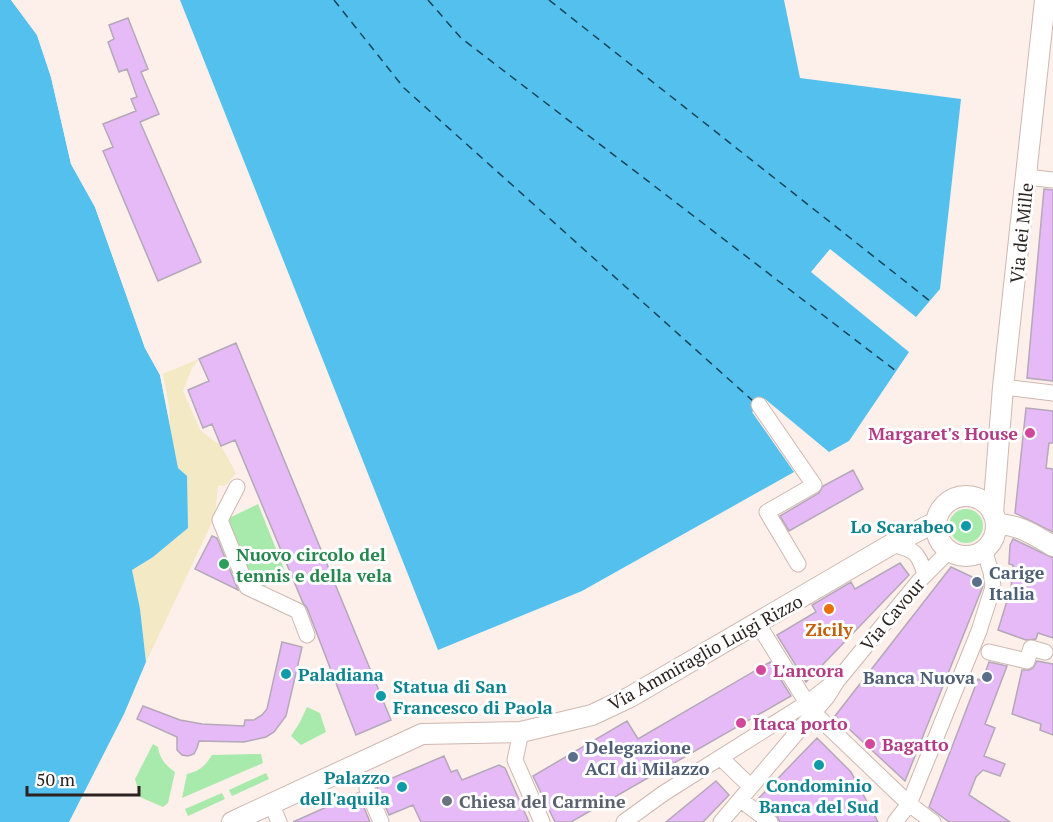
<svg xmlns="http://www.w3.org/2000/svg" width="1053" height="822" font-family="'PT Serif',serif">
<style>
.green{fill:#a8e9ac}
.sand{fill:#f3e9c4}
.water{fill:#54c0ee}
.pier{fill:#fdefea}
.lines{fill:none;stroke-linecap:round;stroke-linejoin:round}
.ferry{stroke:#174558;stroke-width:1.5;stroke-dasharray:8 6;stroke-linecap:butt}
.building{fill:#e5baf7;stroke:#b4a8b9;stroke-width:1.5}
.minor-casing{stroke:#ceb8b0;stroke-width:17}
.major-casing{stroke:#ceb8b0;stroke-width:22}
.minor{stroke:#fff;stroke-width:15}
.major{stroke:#fff;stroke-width:20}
.hotel-dot{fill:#d1479c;stroke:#fff;stroke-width:2}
.culture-dot{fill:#0f9aa8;stroke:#fff;stroke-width:2}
.leisure-dot{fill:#2e9e5b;stroke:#fff;stroke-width:2}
.service-dot{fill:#5c6f8a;stroke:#fff;stroke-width:2}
.food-dot{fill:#e8710a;stroke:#fff;stroke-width:2}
.worship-dot{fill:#6b7280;stroke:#fff;stroke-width:2}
.labels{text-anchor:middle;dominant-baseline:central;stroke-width:6;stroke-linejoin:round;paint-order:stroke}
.street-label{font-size:18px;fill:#2a221f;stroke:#fff}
.hotel-label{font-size:18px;font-weight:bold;fill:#b23c85;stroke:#fff;text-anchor:start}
.culture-label{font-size:18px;font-weight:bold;fill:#0d838f;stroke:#fff;text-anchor:end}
.leisure-label{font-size:18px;font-weight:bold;fill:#27864d;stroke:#fff;text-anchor:start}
.service-label{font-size:18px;font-weight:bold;fill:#4e5e75;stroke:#fff;text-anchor:start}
.food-label{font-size:18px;font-weight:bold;fill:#c56008;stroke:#fff}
.worship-label{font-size:18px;font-weight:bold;fill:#5b616d;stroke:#fff;text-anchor:start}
</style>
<rect width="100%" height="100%" fill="#fdefea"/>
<path class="green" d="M258 504 287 576 260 588 250 582 225 520Z
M949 526a17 17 0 1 1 34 0a17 17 0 1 1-34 0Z
M307 707 320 713 326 732 301 745 291 736 300 722Z
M153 744 158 747C160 759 165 765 175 772L168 803 163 807 140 797 135 779Z
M261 754 263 763 182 798 187 774C200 771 205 766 212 755Z
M266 773 269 779 232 796 229 790Z
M222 793 225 799 188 816 185 809Z"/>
<path class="sand" d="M199 359 192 368 183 391 200 430 221 446 236 473 226 485 218 486 215 516 146 662 140 610 132 570 153 557 188 528 160 375Z"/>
<path class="water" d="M0 0H11L37 35 51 77 71 164 95 207 145 348 160 375 178 468 187 476 188 528 153 557 132 570 140 609 146 662 124 714 69 822H0Z
M180 0H784L800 78 961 99 940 289 916 317 830 249 811 272 909 352 849 441 829 452 765 399 752 412 794 472 582 591 438 650Z"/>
<path class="pier" d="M11 0H15L40 34 54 77 74 163 97 206 147 347 163 374 169 406 170 425 160 375 145 348 95 207 71 164 51 77 37 35Z"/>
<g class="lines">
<path class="ferry" d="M334 0 404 88 753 401
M428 0 461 38 896 371
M549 0 930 301"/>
</g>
<path class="building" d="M128 18 148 69 141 72 159 114 140 122 201 262 158 281 103 151 113 147 103 124 136 111 131 99 137 97 127 69 119 72 108 42 114 39 109 25Z
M1044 189 1053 190V381L1027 378Z
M236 343 391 720 356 735 307 608 303 603 235 440 221 446 212 424 203 428 188 390 209 381 199 359Z
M1026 408 1053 411V443H1049L1046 468 1053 469V532L1015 513Z
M853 470 863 489 789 531 780 516 819 493 823 486Z
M212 536 217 538 238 590 195 569Z
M1013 539 1053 558V638L1038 633 1036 639 1026 640 998 630 1011 588 1013 565 1009 564 1010 545Z
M900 563 909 575 806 682 777 635 816 612 812 605 851 582 855 589Z
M951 567 983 582V586L905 781 835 716Z
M282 642 302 647 286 716 274 732 266 737 244 742 199 741 197 748 194 754 188 756 182 755 177 750V737L137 719 143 706 180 720 202 724 244 726 245 720H254L262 715 267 709Z
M1037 661 1053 664V735L1040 730 1041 724 1012 714 1022 670H1029L1033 668Z
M770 662 791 696 571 822H555L533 776 627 721 638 739Z
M989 662 1007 666 985 724 995 728 984 756 1005 764 1000 776 983 770 976 777 969 795 1010 822H949L929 807 978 679 982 681Z
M817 738 851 772 878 822H780L776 814 757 800Z
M444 756 451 772 457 770 462 780 499 765 505 768 529 822H421L413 805 389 815 376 785Z
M716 781 729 795 703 822H666Z
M358 793 370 822H293Z"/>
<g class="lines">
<g class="minor-casing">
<path id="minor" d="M1027 177 1053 180
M1003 387 1053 393
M759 405 814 485 767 512 798 564
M237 487 220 520 247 587 298 611 307 635
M892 544C915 550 918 552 925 574
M758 624 807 703
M989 652 1027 661 1031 648 1045 652
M814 713 909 804 933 822
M521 732 515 760 542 822
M721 758 751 787
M367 789 381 822
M741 800 770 822
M271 803 279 822
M624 822 664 793 807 703 829 686
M721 822 827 697 837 681 920 580 949 551
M895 822 909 804 979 631 993 587 991 572 984 550"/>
</g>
<g class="major-casing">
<path id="major" d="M936 526a30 30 0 1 1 60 0a30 30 0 1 1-60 0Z
M993 514 1003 387 1045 0
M996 524C1021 525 1032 534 1053 546
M232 822 422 734 521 732 592 715 630 697 892 544 936 522"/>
</g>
<use href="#minor" class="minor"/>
<use href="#major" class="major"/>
</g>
<g class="hotel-dot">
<circle cx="1030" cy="433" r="6"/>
<circle cx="761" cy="670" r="6"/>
<circle cx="741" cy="723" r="6"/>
<circle cx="870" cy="744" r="6"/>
</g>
<g class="culture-dot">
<circle cx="966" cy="526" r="6"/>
<circle cx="286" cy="674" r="6"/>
<circle cx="381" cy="696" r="6"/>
<circle cx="819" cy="765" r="6"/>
<circle cx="402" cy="787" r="6"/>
</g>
<circle class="leisure-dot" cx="224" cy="564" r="6"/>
<g class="service-dot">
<circle cx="977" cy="582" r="6"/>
<circle cx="987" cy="677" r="6"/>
<circle cx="573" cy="757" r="6"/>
</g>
<circle class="food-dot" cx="829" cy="609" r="6"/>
<circle class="worship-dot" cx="447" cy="801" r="6"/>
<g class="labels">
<g class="street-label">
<text transform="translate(1021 233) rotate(-84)">Via dei Mille</text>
<text transform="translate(892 614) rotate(-50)">Via Cavour</text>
<text transform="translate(705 652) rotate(-29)">Via Ammiraglio Luigi Rizzo</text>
</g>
<g class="hotel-label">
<text x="1018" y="433" text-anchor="end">Margaret's House</text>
<text x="773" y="670">L'ancora</text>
<text x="753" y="723">Itaca porto</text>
<text x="882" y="744">Bagatto</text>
</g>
<g class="culture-label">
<text x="954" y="526">Lo Scarabeo</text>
<text x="298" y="674" text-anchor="start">Paladiana</text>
<text x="393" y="686" text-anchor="start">Statua di San<tspan x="393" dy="21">Francesco di Paola</tspan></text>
<text x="390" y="777">Palazzo<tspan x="390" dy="21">dell'aquila</tspan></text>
<text x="819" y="785" text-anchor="middle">Condominio<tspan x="819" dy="21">Banca del Sud</tspan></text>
</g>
<g class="leisure-label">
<text x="236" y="554">Nuovo circolo del<tspan x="236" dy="21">tennis e della vela</tspan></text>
</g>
<g class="service-label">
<text x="989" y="572">Carige<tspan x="989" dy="21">Italia</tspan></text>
<text x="975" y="677" text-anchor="end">Banca Nuova</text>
<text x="585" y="747">Delegazione<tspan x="585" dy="21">ACI di Milazzo</tspan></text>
</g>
<g class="food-label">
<text x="829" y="629">Zicily</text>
</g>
<g class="worship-label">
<text x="459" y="801">Chiesa del Carmine</text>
</g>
</g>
<path d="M27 786v9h112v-9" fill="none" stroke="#2a221f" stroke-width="3"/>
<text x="36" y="786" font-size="18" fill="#2a221f" stroke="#ffffff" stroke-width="4.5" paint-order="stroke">50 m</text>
</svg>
